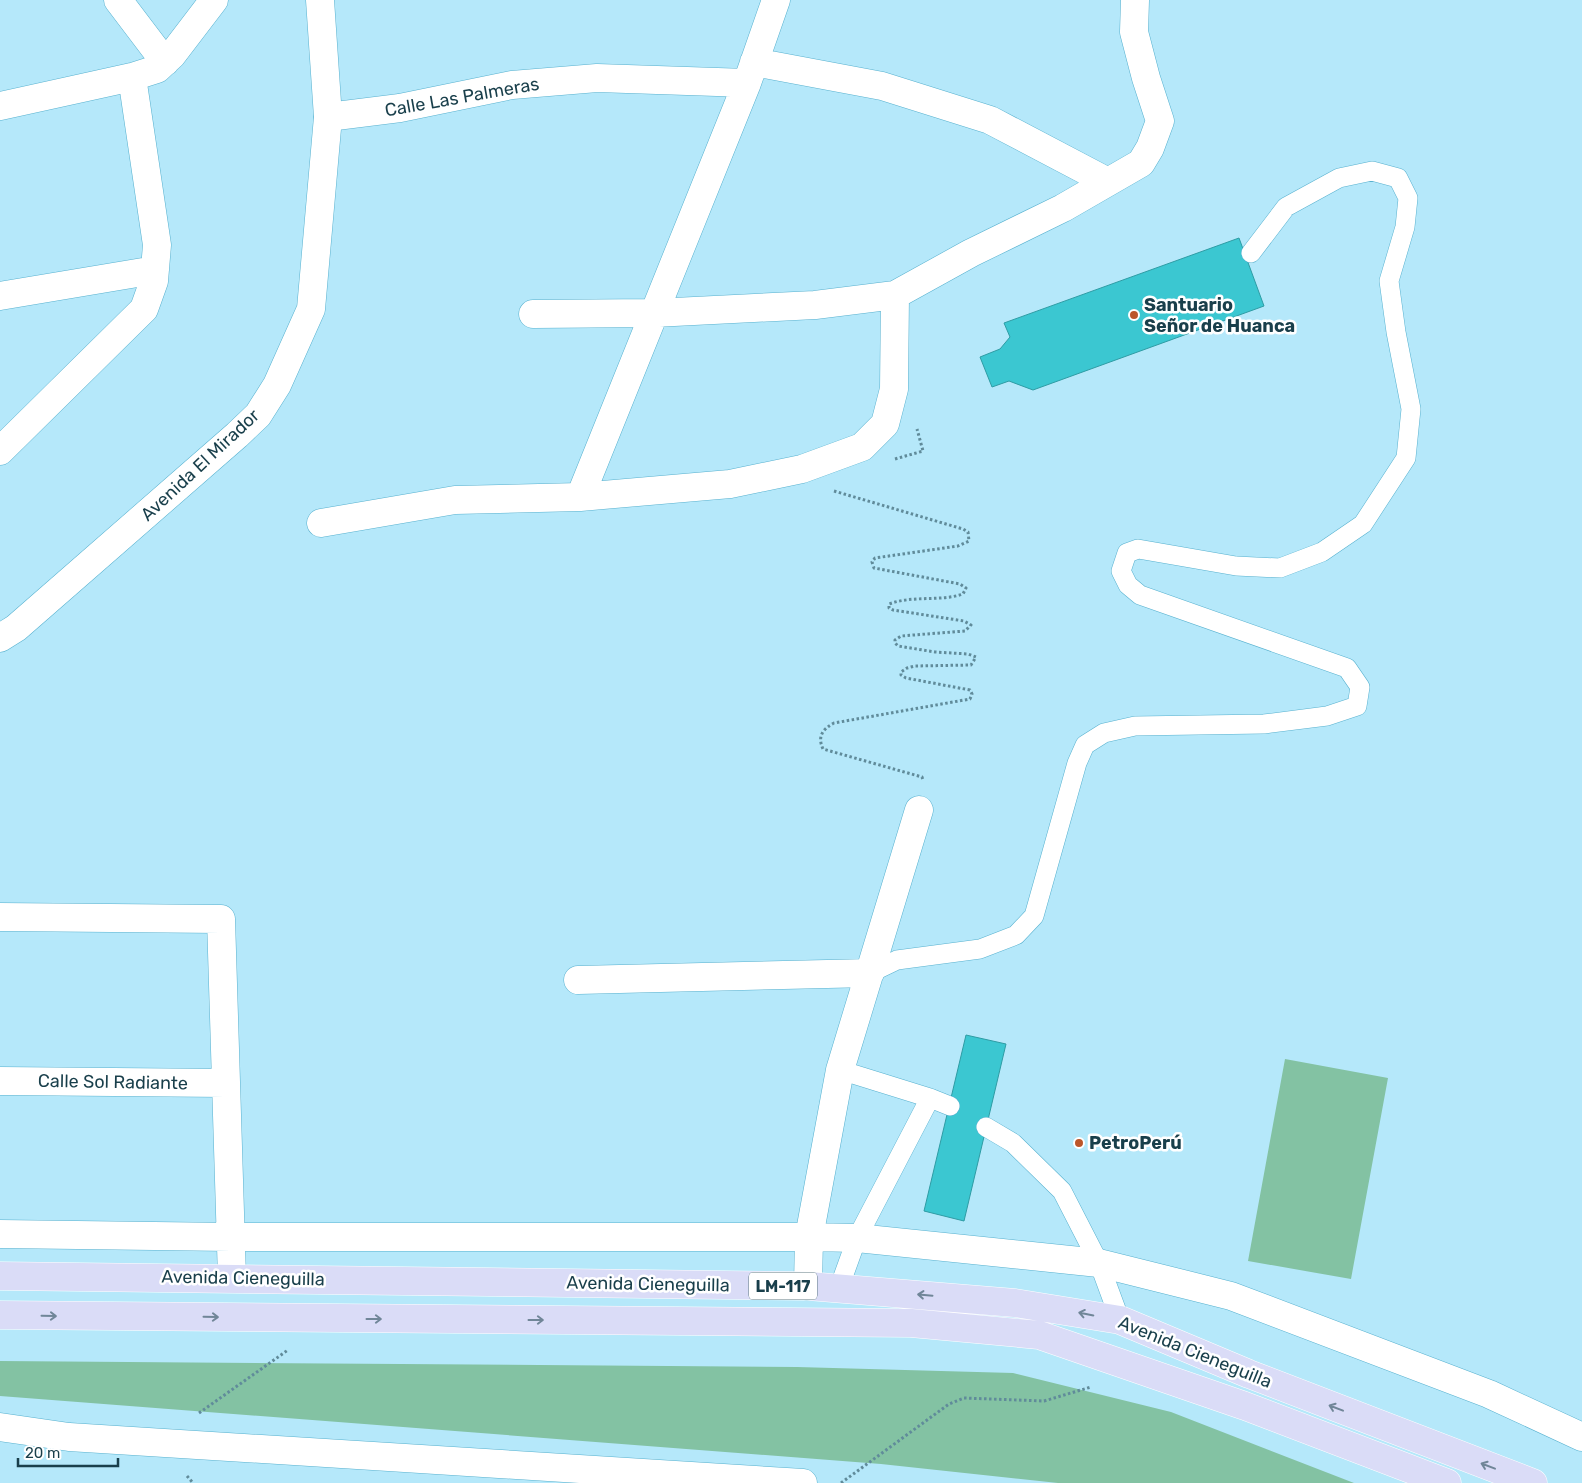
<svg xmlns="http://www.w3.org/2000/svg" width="1582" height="1483" font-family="Rubik,sans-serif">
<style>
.green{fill:#83c2a3}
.building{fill:#3bc7d1;stroke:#2e9ca4}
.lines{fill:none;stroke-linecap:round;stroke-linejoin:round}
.service-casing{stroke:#57b1cf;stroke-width:20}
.minor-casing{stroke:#57b1cf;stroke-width:29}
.tertiary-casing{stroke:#57b1cf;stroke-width:29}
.primary-casing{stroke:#fff;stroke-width:29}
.path{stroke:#608b9a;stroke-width:3;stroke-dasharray:2.5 2.5;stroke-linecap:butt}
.service{stroke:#fff;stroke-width:19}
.minor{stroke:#fff;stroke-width:28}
.tertiary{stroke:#fff;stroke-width:28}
.primary{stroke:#dadcf7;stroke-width:28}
.oneway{stroke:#708698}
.poi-dot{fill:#bc562a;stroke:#fff;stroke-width:2}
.labels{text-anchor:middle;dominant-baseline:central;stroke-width:5;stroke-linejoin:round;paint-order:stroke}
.shield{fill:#fff;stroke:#5e7981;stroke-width:1}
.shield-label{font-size:16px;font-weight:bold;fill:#193f4b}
.street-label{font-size:18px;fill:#193f4b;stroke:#fff}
.poi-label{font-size:18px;font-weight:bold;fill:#193f4b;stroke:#fff;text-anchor:start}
</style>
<rect width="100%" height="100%" fill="#b5e8fa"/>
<path class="green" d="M1285 1059 1388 1078 1351 1279 1248 1261Z
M0 1361 797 1367 1013 1373 1171 1412 1354 1483H1058L881 1464 0 1396Z"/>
<path class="building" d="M1239 238 1264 306 1033 390 1009 381 992 387 980 357 1000 349 1010 337 1004 323Z
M966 1035 1006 1044 964 1221 924 1211Z"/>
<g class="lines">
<g class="service-casing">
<path id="service" d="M870 973 897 960 980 949 1016 935 1034 916 1077 763 1085 745 1104 733 1135 726 1264 724 1327 716 1357 706 1360 687 1347 668 1140 595 1128 585 1121 571 1127 553 1138 549 1236 566 1280 568 1322 552 1363 524 1406 458 1411 409 1396 332 1389 281 1405 227 1408 198 1398 178 1372 171 1339 178 1286 207 1251 253
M840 1070 930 1098 950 1106
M986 1127 1013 1143 1062 1191 1099 1263 1120 1320
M839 1288 857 1238 930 1098"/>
</g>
<g class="minor-casing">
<path id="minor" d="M118 0 165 62
M754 62 882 86 990 120 1108 182
M0 106 132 77 157 69 172 55 214 0
M328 117 400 108 512 85 597 78 747 83
M0 296 155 270
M533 314 654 313 815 305 895 295 971 253 1063 208 1141 163 1150 148 1160 121 1146 78 1134 32 1135 0
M0 451 144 309 154 281 157 245 132 77
M580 497 747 83 776 0
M321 523 455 500 580 497 730 484 802 469 862 447 885 424 894 389 895 295
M0 917 221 919 232 1278
M578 980 870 973
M0 1081 226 1083
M0 1234 231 1237H809L857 1238 1099 1263 1231 1296 1489 1394 1582 1437
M808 1286 809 1237 840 1070 919 810
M0 1427 69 1437 803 1483"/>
</g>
<g class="tertiary-casing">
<path id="tertiary" d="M0 638 16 628 237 435 258 415 277 385 311 309 328 117 320 0"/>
</g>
<g class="primary-casing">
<path id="primary" d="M0 1276 808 1286 1015 1303 1120 1320 1249 1374 1533 1483
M0 1315 911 1323 1039 1335 1245 1406 1447 1483"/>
</g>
<path class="path" d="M895 459 923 451 917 429
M834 491 963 529 968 532 969 541 958 546 875 558 872 562 874 568 960 584 966 588 963 594C939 602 913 595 889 604V608L893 610 964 621 971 625 965 631 901 636 895 640V643L898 646 935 652 968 654 976 657 971 665 915 666 907 668 901 672V675L906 678 970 690 972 694 970 699 834 723C823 729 817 736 823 749L922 777 923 780
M199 1413 288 1350
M187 1476 193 1483
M841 1483 949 1404 964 1398 1044 1401 1091 1387"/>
<use href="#service" class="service"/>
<use href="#minor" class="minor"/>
<use href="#tertiary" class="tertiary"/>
<use href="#primary" class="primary"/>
</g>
<defs><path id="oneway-shaft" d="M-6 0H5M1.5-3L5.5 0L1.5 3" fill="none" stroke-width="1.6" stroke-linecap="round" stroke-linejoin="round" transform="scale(1.25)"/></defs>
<g class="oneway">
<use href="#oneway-shaft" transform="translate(925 1295) rotate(-175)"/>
<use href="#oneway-shaft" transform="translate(1086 1314) rotate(-169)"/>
<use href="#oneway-shaft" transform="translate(49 1316) rotate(1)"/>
<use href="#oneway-shaft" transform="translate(211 1317) rotate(1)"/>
<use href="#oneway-shaft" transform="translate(374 1319)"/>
<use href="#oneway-shaft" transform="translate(536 1320)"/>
<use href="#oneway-shaft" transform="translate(1336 1408) rotate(-159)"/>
<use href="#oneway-shaft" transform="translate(1488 1466) rotate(-159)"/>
</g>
<g class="poi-dot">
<circle cx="1134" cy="315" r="5"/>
<circle cx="1079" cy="1143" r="5"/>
</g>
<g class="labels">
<rect class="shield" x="749" y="1272.5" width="68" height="27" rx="4"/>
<g class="shield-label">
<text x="783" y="1286">LM-117</text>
</g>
<g class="street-label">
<text transform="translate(462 97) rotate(-10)">Calle Las Palmeras</text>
<text transform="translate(200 465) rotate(-43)">Avenida El Mirador</text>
<text transform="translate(113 1082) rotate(1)">Calle Sol Radiante</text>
<text transform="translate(243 1278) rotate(1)">Avenida Cieneguilla</text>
<text transform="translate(648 1284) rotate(1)">Avenida Cieneguilla</text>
<text transform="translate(1195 1352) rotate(22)">Avenida Cieneguilla</text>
</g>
<g class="poi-label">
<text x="1144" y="305">Santuario<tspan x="1144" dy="21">Señor de Huanca</tspan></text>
<text x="1089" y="1143">PetroPerú</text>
</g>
</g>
<path d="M18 1458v8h100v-8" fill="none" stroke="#193f4b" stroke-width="2.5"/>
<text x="25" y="1458" font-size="15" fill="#193f4b" stroke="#ffffff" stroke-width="4" paint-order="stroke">20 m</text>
</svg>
